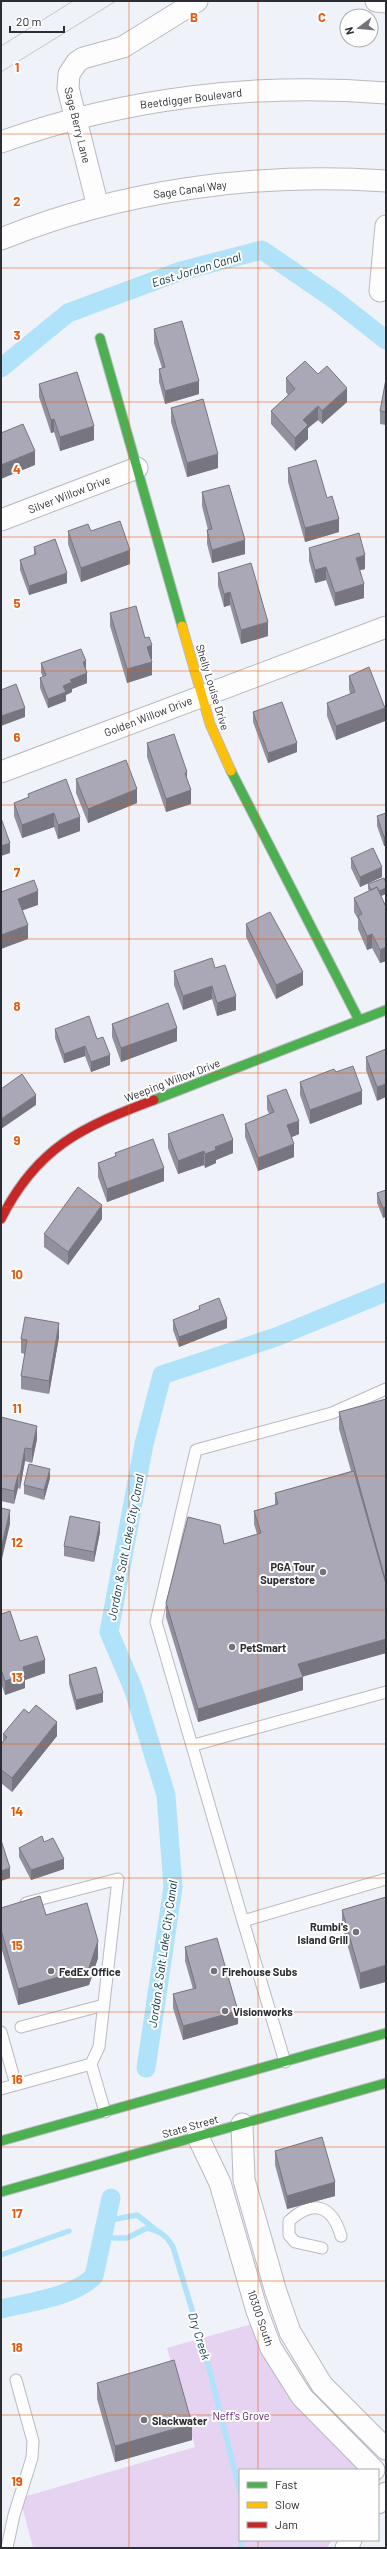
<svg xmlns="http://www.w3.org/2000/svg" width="387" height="2549" font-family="Barlow,sans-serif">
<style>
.green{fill:#e6d2f1}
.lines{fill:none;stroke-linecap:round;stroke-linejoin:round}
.stream{stroke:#b0e2f9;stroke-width:5.5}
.canal{stroke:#b0e2f9;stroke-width:19}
.lane-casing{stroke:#b9bac1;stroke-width:13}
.street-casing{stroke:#b9bac1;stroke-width:23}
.fast-casing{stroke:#b9bac1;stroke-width:11}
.slow-casing{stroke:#b9bac1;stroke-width:11}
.jam-casing{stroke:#b9bac1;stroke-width:11}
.lane{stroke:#fdfdfe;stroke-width:11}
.street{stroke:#fdfdfe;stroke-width:21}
.fast{stroke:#4caf50;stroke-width:9}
.slow{stroke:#ffc107;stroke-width:9}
.jam{stroke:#c62828;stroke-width:9}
.tram{stroke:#c4c5c7;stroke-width:1}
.wall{fill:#92909d}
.shaded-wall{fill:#777580}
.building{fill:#aaa7b7;stroke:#777580}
.grid{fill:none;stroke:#e8590c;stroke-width:1;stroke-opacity:0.55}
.poi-dot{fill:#717379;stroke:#fefefe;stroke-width:1.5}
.labels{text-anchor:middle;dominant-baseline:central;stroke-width:4;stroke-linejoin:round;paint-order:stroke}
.street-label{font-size:11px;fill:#2c2e33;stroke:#fefefe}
.poi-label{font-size:11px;font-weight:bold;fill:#2c2e33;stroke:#fefefe;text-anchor:start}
.park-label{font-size:11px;fill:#60266f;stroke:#fefefe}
.water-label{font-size:12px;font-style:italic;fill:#073342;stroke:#fefefe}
.grid-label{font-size:13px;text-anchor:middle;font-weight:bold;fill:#e8590c;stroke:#fefefe;stroke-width:4;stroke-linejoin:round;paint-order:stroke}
</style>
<rect width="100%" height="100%" fill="#f0f2fa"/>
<path class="green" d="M252 2324C262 2349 283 2392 302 2411 320 2431 343 2448 360 2470H240V2540H332L327 2548H33L20 2498 195 2447 167 2348Z"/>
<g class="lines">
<path class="stream" d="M106 2221 137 2215 156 2230
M114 2238H127L147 2228C160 2231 166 2235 173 2247L206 2356 240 2492
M1 2255 69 2231
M241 2548 242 2540"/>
<path class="canal" d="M1 368 68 313 181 271 262 250 335 300 386 340
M146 2068 173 1887 166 1795 133 1688 109 1632 144 1444 162 1375 276 1337 386 1292
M1 2309C29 2302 74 2297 94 2276L111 2198"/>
<g class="lane-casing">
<path id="lane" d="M386 1389 332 1413 196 1450 156 1622 243 1921 386 1879
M194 1745 386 1692
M26 1903 118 1879 99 2047 91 2064
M243 1921 285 2062
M21 2027 104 2005
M1 2032 16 2085
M1 2089 91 2064 105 2112
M322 2248 295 2242 289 2235V2221C313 2199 332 2205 341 2236
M7 2548 14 2515 32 2458 33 2441 16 2380"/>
</g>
<g class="street-casing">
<path id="street" d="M376 1 386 2
M1 142C124 98 256 82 386 93
M98 207 68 88 69 74 77 62 83 58 123 47 197 1
M1 239C122 190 256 172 386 181
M380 291 386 226
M1 520 137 468
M1 772 386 627
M242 2124 244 2180 276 2292 290 2332 322 2385 386 2449
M198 2137 220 2183 257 2311 271 2348 302 2397 374 2470
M378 2503 386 2493
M346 2548 351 2540"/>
</g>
<g class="fast-casing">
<path id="fast" d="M100 338 182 626
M231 771 359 1020
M154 1100 386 1010
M1 2141 386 2033
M1 2192 386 2083"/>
</g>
<g class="slow-casing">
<path id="slow" d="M182 626 210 724 231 771"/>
</g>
<g class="jam-casing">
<path id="jam" d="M1 1219C37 1147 82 1127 154 1100"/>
</g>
<use href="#lane" class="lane"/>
<use href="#street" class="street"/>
<use href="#fast" class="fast"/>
<use href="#slow" class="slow"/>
<use href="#jam" class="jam"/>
<path class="tram" d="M1 46 73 1
M1 72 116 1"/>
</g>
<path class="wall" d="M154 329 199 394 165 404 159 382V369L162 368 154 343Z
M318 374 347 402 322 424 318 420 308 428V439L295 451 271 424V411L288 395 286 392V378Z
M386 379V425L380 424V411Z
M39 384 94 440 60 451 54 432 51 433 39 397Z
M171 408 218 468 187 477 171 422Z
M288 468 327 498 339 532 305 542 288 482Z
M202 492 245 554 212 563 207 544V530H208L202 506Z
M68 531H91L130 564 81 582 68 544Z
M34 547 67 583 29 595 20 570V560L34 555Z
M309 548 365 569 360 570 364 598 335 606 326 580 315 583 309 561Z
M218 573 268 636 241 644 230 605 224 607 218 586Z
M110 613 152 659H151L152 675 127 683 110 626Z
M41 663 86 671 87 683 72 689V692L66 695V701L48 708 40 688V678L43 677 41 673Z
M349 676 385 721 336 740 327 716V703L350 694 349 689Z
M253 712 297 752 268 763 253 722Z
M147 743 187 780 191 804 166 812 147 757Z
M76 779 137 803 88 823 76 793Z
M28 794 80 831 58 839 54 827 22 838 14 816V803L28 798Z
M386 813V846H384L377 826V816Z
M351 858 382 877 360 887 351 868Z
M386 883V894L381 896 386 907V961L380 963 372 948 367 950 358 929V919L354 912V898L369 891 368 889V884Z
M246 924 303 985 276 999 246 937Z
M215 968 236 1010 217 1016 212 999 183 1010 174 985V971Z
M112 1024 177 1041 121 1062 112 1037Z
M55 1029 97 1039 110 1065 91 1072 85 1056 64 1063 55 1038Z
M386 1049 377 1101 366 1070V1057Z
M336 1072 362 1104 310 1124 300 1095V1082Z
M267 1096 299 1134 292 1137 294 1157 258 1171 245 1137V1124L269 1114 267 1109Z
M168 1134 233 1153 216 1160V1163L205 1168 204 1165 178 1174 168 1148Z
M115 1153 164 1181 107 1202 98 1177V1163L115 1157Z
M386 1190 383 1218 377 1203V1193Z
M102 1219 68 1265 44 1247V1234Z
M199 1306 227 1328 179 1347 173 1330V1320L199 1310Z
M59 1337 49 1394 21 1389V1376L25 1354 21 1353V1339Z
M386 1399V1653L303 1676V1690L198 1722 166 1617V1603L224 1544 257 1534 254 1524V1511L275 1505V1493L351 1471 339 1429V1412Z
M1 1419 37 1439 32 1463 25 1461 20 1489 18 1488 14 1504 1 1501Z
M50 1478 44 1500 24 1494V1485Z
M100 1532 94 1562 64 1556V1546Z
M1 1614 20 1641 45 1673 25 1680V1688L5 1695 2 1686H1Z
M69 1675 103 1702 76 1710 69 1684Z
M3 1734 57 1736 12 1792 1 1783V1744L3 1741Z
M44 1842 64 1869 31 1880 19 1857V1848Z
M386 1897 360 1989 342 1926V1910Z
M1 1908 46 1915 98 1958 89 1985 18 2005 1 1947Z
M185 1947 238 2024 183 2040 173 2008V1994L193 1989 185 1961Z
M275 2151 335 2196 287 2209 275 2165Z
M97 2383 192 2440 115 2462 97 2399Z"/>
<path class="shaded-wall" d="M199 381V394L165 404V391Z
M347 388V402L322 424V411Z
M318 406V420L308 428V439L295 451V438L303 420Z
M54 419V432L51 433V420Z
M94 426V440L60 451V437Z
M35 451V465L1 479V465Z
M218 454V468L187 477V463Z
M339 519V532L305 542V528Z
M245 540V554L212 563V550Z
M130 550V564L81 582V568Z
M365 555V569L356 571V558Z
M326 567V580L315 583V570Z
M67 573V583L29 595V586Z
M364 584V598L335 606V593Z
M1 588H2V602H1Z
M230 592V605L224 607V594Z
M268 622V636L241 644V630Z
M152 645V659L147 660V647Z
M86 661V671L83 662Z
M152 662V675L127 683V669Z
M87 673V683L72 689V692L66 695V701L48 708V699L70 680Z
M25 708V717L1 726V716Z
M385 708V721L336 740V726Z
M297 743V752L268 763V753Z
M187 772V785L185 773Z
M137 789V803L88 823V809Z
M191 790V804L166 812V799Z
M54 813V827L22 838V825Z
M80 817V831L58 839V825Z
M386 836V846H384V837Z
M10 843V853L1 856V846Z
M382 867V877L360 887V877Z
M386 888V894L372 899V894Z
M38 891V905L18 912V899Z
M28 925V939L1 949V935Z
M372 934V948L367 950V936Z
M386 947V961L380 963V950Z
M303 972V985L276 999V985Z
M212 986V999L183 1010V996Z
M236 996V1010L217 1016V1003Z
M177 1028V1041L121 1062V1048Z
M85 1046V1056L64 1063V1054Z
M110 1055V1065L91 1072V1062Z
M386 1084V1097L377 1101V1087Z
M362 1091V1104L310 1124V1110Z
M36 1095V1105L1 1129V1119Z
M299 1121V1134L287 1139V1125Z
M233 1140V1153L216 1160V1163L205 1168V1154L215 1147Z
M294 1144V1157L258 1171V1158Z
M204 1151V1165L178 1174V1161Z
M164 1168V1181L107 1202V1189Z
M102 1205V1219L68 1265V1252Z
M386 1207V1217L383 1218V1208Z
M227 1319V1328L179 1347V1337Z
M59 1323V1337L49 1394V1381Z
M37 1426V1439L32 1463V1449Z
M25 1448V1461L20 1489V1475Z
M50 1469V1478L44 1500V1490Z
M18 1475V1488L14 1504V1491Z
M10 1510V1524L1 1563V1549Z
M100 1522V1532L94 1562V1552Z
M386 1639V1653L298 1678V1664Z
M45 1660V1673L25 1680V1688L5 1695V1681L23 1667Z
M2 1672V1686H1V1673Z
M303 1677V1690L198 1722V1709Z
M103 1693V1702L76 1710V1700Z
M57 1722V1736L12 1792V1778Z
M64 1859V1869L31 1880V1870Z
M10 1868V1878L1 1881V1871Z
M98 1941V1958L89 1985 18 2005V1989Z
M386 1965V1982L360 1989V1973Z
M238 2011V2024L183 2040V2026Z
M335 2182V2196L287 2209V2196Z
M192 2424V2440L115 2462V2446Z"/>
<path class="building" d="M182 321 199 381 165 391 159 369 165 367 154 329Z
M305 361 318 374 327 366 347 388 322 411 318 406 303 420 308 425 295 438 271 411 295 389 286 378Z
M77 372 94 426 60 437 54 419 51 420 39 384Z
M386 379V412L380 411Z
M203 399 218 454 187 463 171 408Z
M23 424 35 451 1 465V433Z
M316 460 327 498 332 496 339 519 305 528 288 468Z
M229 485 245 540 212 550 207 530 212 529 202 492Z
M120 521 130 550 81 568 68 531 88 524 91 531Z
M359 533 365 555 356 558 364 584 335 593 326 567 315 570 309 548Z
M55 539 67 573 29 586 20 560 36 554 34 547Z
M251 563 268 622 241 630 230 592 224 594 218 573Z
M136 606 145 638 149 637 152 645 147 647 152 662 127 669 110 613Z
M81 649 86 661 83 662 87 673 70 680 72 682 63 686 66 692 48 699 40 678 46 675 41 663Z
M369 667 385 708 336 726 327 703 355 692 349 676Z
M16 684 25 708 1 716V690Z
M282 702 297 743 268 753 253 712Z
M174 734 187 772 185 773 191 790 166 799 147 743Z
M126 760 137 789 88 809 76 779Z
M66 779 80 817 58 825 54 813 22 825 14 803 29 797 28 794Z
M386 813V836L384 837 377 816Z
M1 818 10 843 1 846Z
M373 848 382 867 360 877 351 858Z
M384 878 386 883V888L379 891 377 887 371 890 368 884Z
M34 880 38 891 18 899 28 925 1 935V892Z
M377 887 386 907V947L380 950 372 934 367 936 358 916 362 914 354 898Z
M270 912 303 972 276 985 246 924Z
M212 958 215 968 225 965 236 996 217 1003 212 986 183 996 174 971Z
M168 1003 177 1028 121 1048 112 1024Z
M89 1016 97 1039 103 1037 110 1055 91 1062 85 1046 64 1054 55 1029Z
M386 1049V1084L377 1087 366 1057Z
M353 1066 362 1091 310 1110 300 1082 334 1069 336 1072Z
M22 1074 36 1095 1 1119V1089Z
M286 1089 299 1121 287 1125 294 1144 258 1158 245 1124 274 1112 267 1096Z
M223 1114 233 1140 215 1147 216 1150 205 1154 204 1151 178 1161 168 1134Z
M153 1139 164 1168 107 1189 98 1163 116 1156 115 1153Z
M78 1187 102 1205 68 1252 44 1234Z
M386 1190V1207L383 1208 377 1193Z
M219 1298 227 1319 179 1337 173 1320 200 1309 199 1306Z
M25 1317 59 1323 49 1381 21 1376 27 1340 21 1339Z
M386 1399V1582L339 1412Z
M1 1417 37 1426 32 1449 25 1448 20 1475H18L14 1491 1 1488Z
M29 1464 50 1469 44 1490 24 1485Z
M354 1471 386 1584V1639L298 1664 303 1677 198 1709 166 1603 188 1517 220 1525 224 1544 261 1533 254 1511 278 1504 275 1493Z
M1 1508 10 1510 1 1549Z
M70 1516 100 1522 94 1552 64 1546Z
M10 1611 20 1641 37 1636 45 1660 23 1667 25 1675 5 1681 2 1672 1 1673V1614Z
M96 1667 103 1693 76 1700 69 1675Z
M36 1705 57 1722 12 1778 1 1770V1744L7 1737 3 1734 24 1709 29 1713Z
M42 1836 44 1842 53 1838 64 1859 31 1870 19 1848Z
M1 1840 10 1868 1 1871Z
M40 1896 46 1915 87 1903 98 1941 89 1968 18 1989 1 1930V1908Z
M386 1897V1965L360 1973 342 1910Z
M217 1938 238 2011 183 2026 173 1994 196 1988 185 1947Z
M322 2137 335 2182 287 2196 275 2151Z
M174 2360 192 2424 115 2446 97 2383Z"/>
<path class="grid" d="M129 1V2548M258 1V2470M1 134H386M1 268H386M1 402H386M1 537H386M1 671H386M1 805H386M1 939H386M1 1073H386M1 1207H386M1 1342H386M1 1476H386M1 1610H386M1 1744H386M1 1878H386M1 2012H386M1 2147H386M1 2281H386M1 2415H386M258 2540V2548"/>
<g class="poi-dot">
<circle cx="323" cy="1572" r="4"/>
<circle cx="232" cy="1647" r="4"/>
<circle cx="356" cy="1932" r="4"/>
<circle cx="51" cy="1971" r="4"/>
<circle cx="214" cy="1971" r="4"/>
<circle cx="225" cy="2011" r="4"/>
<circle cx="144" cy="2420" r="4"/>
</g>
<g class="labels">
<g class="street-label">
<text transform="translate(191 98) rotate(-7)">Beetdigger Boulevard</text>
<text transform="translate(78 125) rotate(76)">Sage Berry Lane</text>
<text transform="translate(190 189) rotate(-8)">Sage Canal Way</text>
<text transform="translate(69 494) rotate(-21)">Silver Willow Drive</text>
<text transform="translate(213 687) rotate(73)">Shelly Louise Drive</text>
<text transform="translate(148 716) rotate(-21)">Golden Willow Drive</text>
<text transform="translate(172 1080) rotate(-21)">Weeping Willow Drive</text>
<text transform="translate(190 2126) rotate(-16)">State Street</text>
<text transform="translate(261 2318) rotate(71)">10300 South</text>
</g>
<g class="poi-label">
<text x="315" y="1566" text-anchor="end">PGA Tour<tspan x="315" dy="13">Superstore</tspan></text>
<text x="240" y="1647">PetSmart</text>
<text x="348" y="1926" text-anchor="end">Rumbi's<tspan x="348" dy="13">Island Grill</tspan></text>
<text x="59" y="1971">FedEx Office</text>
<text x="222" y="1971">Firehouse Subs</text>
<text x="233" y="2011">Visionworks</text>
<text x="152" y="2420">Slackwater</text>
</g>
<g class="park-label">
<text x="241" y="2415">Neff's Grove</text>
</g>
<g class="water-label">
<text transform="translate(196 269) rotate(-17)">East Jordan Canal</text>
<text transform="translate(125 1547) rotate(-79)">Jordan &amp; Salt Lake City Canal</text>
<text transform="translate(162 1954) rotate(-82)">Jordan &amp; Salt Lake City Canal</text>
<text transform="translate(200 2336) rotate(73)">Dry Creek</text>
</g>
</g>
<g class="grid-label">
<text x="194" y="22">B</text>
<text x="322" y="22">C</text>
<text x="17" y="72">1</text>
<text x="17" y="206">2</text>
<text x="17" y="340">3</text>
<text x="17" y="474">4</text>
<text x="17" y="608">5</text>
<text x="17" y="742">6</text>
<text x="17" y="877">7</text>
<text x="17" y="1011">8</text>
<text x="17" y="1145">9</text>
<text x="17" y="1279">10</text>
<text x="17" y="1413">11</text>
<text x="17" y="1547">12</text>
<text x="17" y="1682">13</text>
<text x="17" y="1816">14</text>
<text x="17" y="1950">15</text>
<text x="17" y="2084">16</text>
<text x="17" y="2218">17</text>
<text x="17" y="2352">18</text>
<text x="17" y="2486">19</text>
</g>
<rect width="387" height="2549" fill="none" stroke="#2c2e33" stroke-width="4"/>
<rect x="239" y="2469" width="140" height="72" fill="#fefefe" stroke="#aaabad"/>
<rect x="247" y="2482" width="20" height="6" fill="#4caf50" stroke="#aaabad"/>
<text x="275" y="2489" font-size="12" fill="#2c2e33">Fast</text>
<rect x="247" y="2502" width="20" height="6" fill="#ffc107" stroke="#aaabad"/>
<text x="275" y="2509" font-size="12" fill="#2c2e33">Slow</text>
<rect x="247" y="2522" width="20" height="6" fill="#c62828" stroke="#aaabad"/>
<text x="275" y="2529" font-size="12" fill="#2c2e33">Jam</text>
<g transform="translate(359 28) rotate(254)"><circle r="19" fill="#fefefe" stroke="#aaabad"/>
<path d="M0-3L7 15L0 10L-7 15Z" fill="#717379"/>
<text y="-6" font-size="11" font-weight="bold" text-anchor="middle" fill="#2c2e33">N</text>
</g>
<path d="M10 26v6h54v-6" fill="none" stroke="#2c2e33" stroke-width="2"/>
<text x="16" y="26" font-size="12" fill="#2c2e33" stroke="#fefefe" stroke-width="3" paint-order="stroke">20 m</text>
</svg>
